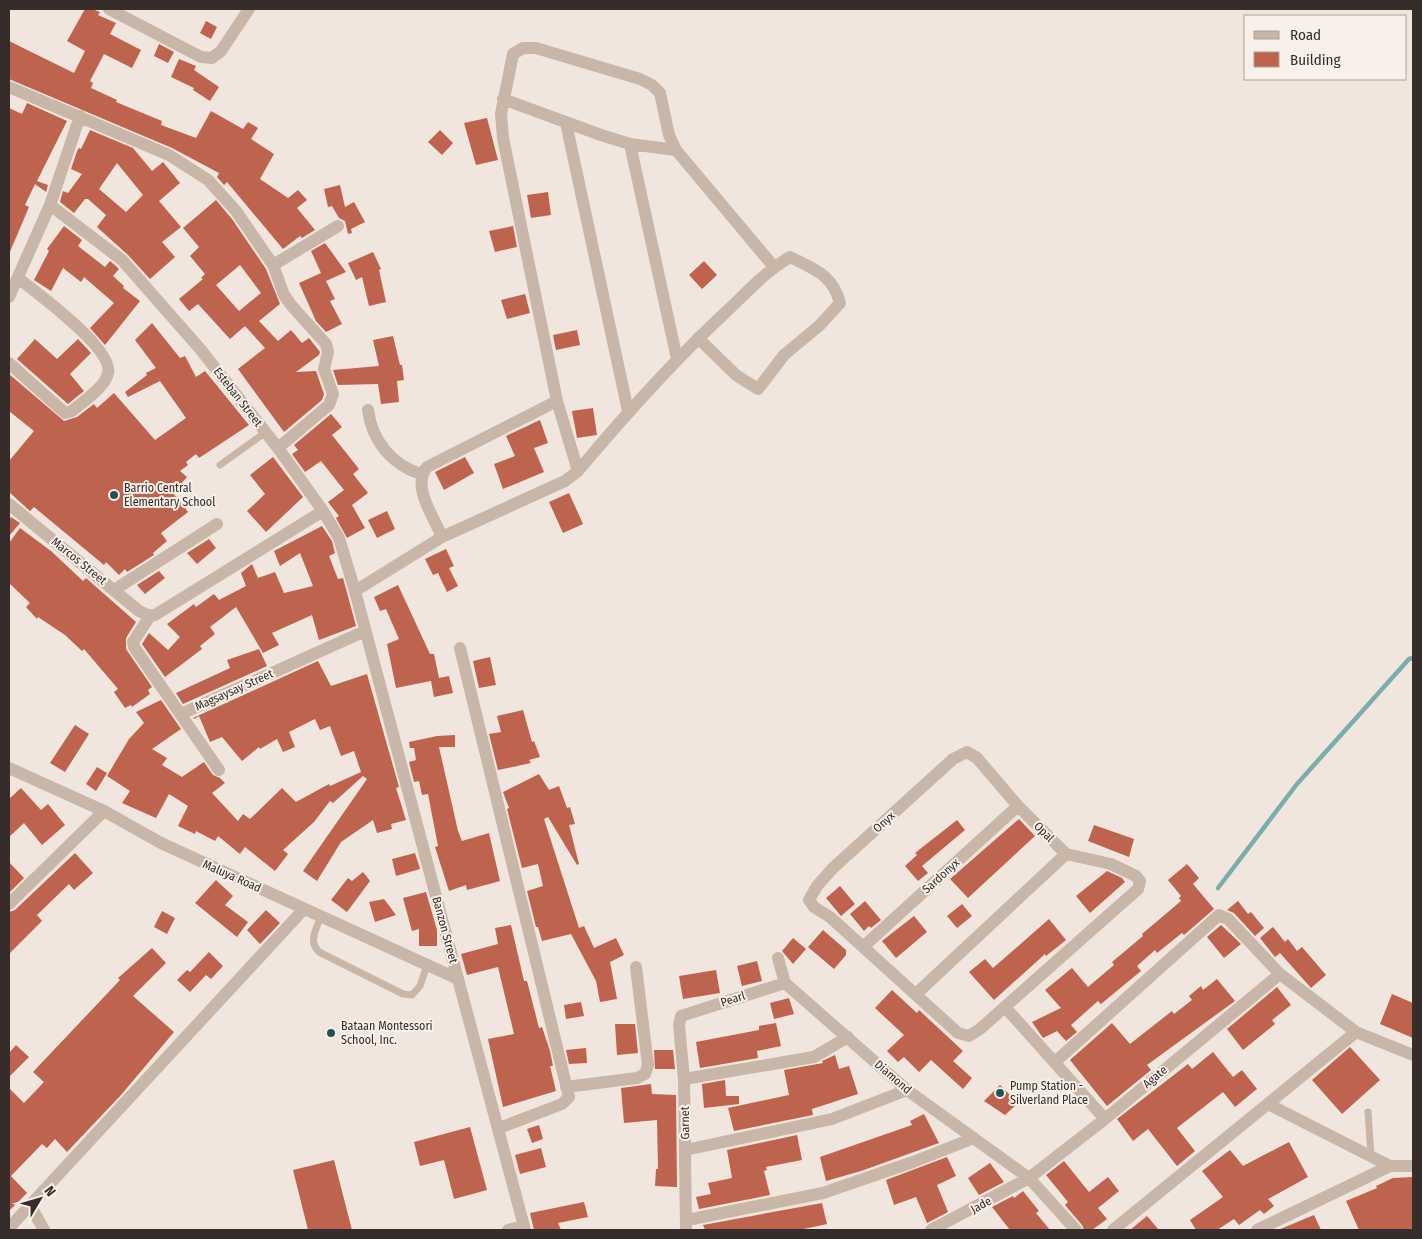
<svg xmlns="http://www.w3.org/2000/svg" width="1422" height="1239" font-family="'Fira Sans Condensed',sans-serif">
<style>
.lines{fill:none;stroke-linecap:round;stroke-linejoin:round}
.stream{stroke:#7dacac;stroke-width:4.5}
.building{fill:#be634d;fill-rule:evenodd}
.service{stroke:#c8b6a9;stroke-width:7}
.minor{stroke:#c8b6a9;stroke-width:12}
.tertiary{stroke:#c8b6a9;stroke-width:12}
.poi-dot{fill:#215354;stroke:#f8f1e9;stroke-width:2}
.labels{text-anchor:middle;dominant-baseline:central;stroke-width:4;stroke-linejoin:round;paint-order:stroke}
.street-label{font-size:12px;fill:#362c29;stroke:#f8f1e9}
.poi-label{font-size:12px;fill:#362c29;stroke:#f8f1e9;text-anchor:start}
</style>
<rect width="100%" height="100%" fill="#f0e6dd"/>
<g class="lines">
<path class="stream" d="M1218 888 1297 784 1409 659 1413 658"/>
</g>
<path class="building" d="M85 9H92L100 12 98 15 116 23 110 34 141 50 132 68 104 54 90 81 93 83 91 88 117 100 116 102 162 121 161 125 196 138 211 111 243 129 248 122 258 128 251 139 274 154 260 179 288 198 298 190 307 200 297 208 315 230 302 238 300 236 283 249 227 182 224 185 217 177 219 173 172 148 9 79V41L74 73 85 51 67 41Z
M206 21 217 27 211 39 200 33Z
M159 44 174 52 168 63 154 56Z
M179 59 196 66 194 70 219 87 210 101 193 90 194 88 171 77Z
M27 103 67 121 37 181 48 185 46 192 35 184 25 205 29 207 9 254V108L22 114Z
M487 118 498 160 476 165 464 123Z
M90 130 133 148 152 171 163 162 180 183 159 201 181 227 162 242 175 257 150 279 128 255 97 227 106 215 88 199H85L74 213 60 202 63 191 68 193 82 174 71 169 77 151 79 148 81 149ZM117 163 143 195 126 212 99 189Z
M440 130 453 143 442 155 428 142Z
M340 185 345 207 354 202 365 222 351 229 352 233 348 234 345 221 339 218 332 206 328 207 324 189Z
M548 192 551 215 531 218 527 195Z
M216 200 232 219 266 269 280 304 259 321 278 341 291 330 302 343 309 338 320 352 319 355 296 372 316 371 324 394 322 400 284 432 238 369 265 348 245 326 230 339 198 304 189 311 179 299 203 279 201 278 205 274 190 256 199 247 183 228ZM240 265 261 293 239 311 216 285Z
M64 226 82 240 78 246 105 267 110 261 116 266 119 269 113 276 124 286 123 288 140 301 105 345 90 328 114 303 84 277 81 282 63 268 51 291 34 280 49 251 47 249Z
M513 226 517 247 495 252 489 231Z
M325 243 346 272 326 281 335 299 330 301 342 324 326 332 316 321 299 283 321 273 311 251Z
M373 252 381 269 379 270 386 302 369 306 362 277 356 280 348 263Z
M704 261 717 275 702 289 689 275Z
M525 294 530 313 507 319 501 300Z
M152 323 180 358 185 356 196 377 205 371 249 425 199 458 196 454 186 462 188 465 180 471 187 477 173 493 188 512 161 533 167 541 153 553 154 555 127 572 125 569 119 575 106 562 104 565 34 507 30 511 9 492V461L34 431 9 411V374L64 421 77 417 94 404 97 408 114 393 155 440 186 418 160 381 128 397 125 392 147 375 146 373 156 368 135 340Z
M577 330 580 345 556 350 553 335Z
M393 336 400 365H402L404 380 397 381 399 402 381 404 378 384 338 385 333 370 379 366 373 340Z
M35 339 57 359 78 339 91 353 70 374 84 391 68 404 17 359Z
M593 408 597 435 577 438 572 411Z
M331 414 342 427 332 435 359 469 353 474 368 493 352 505 365 528 347 538 336 518 339 516 328 502 344 490 321 461 305 472 292 454 298 450 294 445Z
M540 420 548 443 534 448 544 472 503 489 494 464 515 456 506 436Z
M273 457 303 497 266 532 247 511 265 494 250 475Z
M465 457 474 473 444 490 435 472Z
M569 493 583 524 563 533 549 502Z
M387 511 395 529 377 538 368 520Z
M11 517 20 523 9 536V520Z
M322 526 332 541 335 553 329 556 338 579 343 578 356 626 319 640 312 615 272 633 279 645 263 653 236 607 210 627 215 634 200 646 202 649 165 677 142 644 149 633 168 650 180 637 167 624 194 604 196 607 214 594 219 600 246 586 241 573 252 564 258 578 275 572 284 593 313 586 300 553 280 566 274 551Z
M20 528 51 551 83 581 86 578 136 622 126 638V649L152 687 148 690 150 694 132 707 131 705 125 708 114 692 118 689 84 649 82 651 65 635 38 617 37 619 26 607 30 603 9 583V543Z
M209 539 216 548 197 564 187 553Z
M446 549 454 566 449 568 458 586 447 592 438 573 433 575 425 559Z
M159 571 165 578 145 594 137 585Z
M398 585 430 654H434L439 678 449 676 453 693 434 697 431 681 396 688 387 644 399 639 386 609 380 611 374 597Z
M259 649 267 666 183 704 176 693 230 668 227 660Z
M490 657 496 685 479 688 473 661Z
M318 661 331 686 367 674 399 787 396 788 406 820 391 824 392 829 377 833 373 820 341 842 317 881 303 871 367 779 363 776 333 803 330 801 314 822 283 850 288 854 275 871 245 847 240 854 218 836 215 841 196 831 195 834 178 826 188 806 169 794 156 818 122 803 130 791 107 776 129 739 144 723 136 712 161 700 181 729 152 749 167 758 162 765 182 777 204 762 213 775 220 778 225 783 212 793 238 821 243 814 250 819 282 788 296 802 329 784 330 786 361 772 354 751 341 756 330 726 320 730 315 719 289 732 295 747 283 752 277 739 260 749 259 747 242 761 222 737 210 742 199 716 194 719 193 718Z
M523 710 532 742 534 741 540 757 529 760 531 763 498 770 489 734 501 732 497 716Z
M75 725 89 734 65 772 50 763Z
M455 735V747H439L458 831 462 841 489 833 500 881 467 890 466 885 449 891 435 847 438 846 428 794 422 795 419 781 414 782 409 762 416 760 414 748H410L409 742 437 736Z
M97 767 107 773 96 791 86 784Z
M539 774 549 790 559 786 567 808 570 807 575 824 569 825 579 864 577 865 548 817 544 819 579 928 584 926 594 948 616 938 624 955 610 962 617 999 600 1002 596 981 571 934 542 941 538 927H536L527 891 543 886 538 864 522 868 507 809 509 808 503 792Z
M21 788 41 810 48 804 65 825 42 845 24 823 9 837V799Z
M1019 819 1035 836 968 898 950 879Z
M957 820 965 830 922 866 928 873 918 881 905 866 917 855 915 853Z
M1094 825 1134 839 1129 857 1088 841Z
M75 853 93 873 74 890 69 884 37 915 42 921 9 954V912L15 910Z
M415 853 420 869 396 876 392 859Z
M9 862 24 878 9 893Z
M1187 864 1199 878 1193 884 1214 909 1184 935 1182 933 1157 953 1155 950 1137 966 1141 971 1101 1004 1098 1001 1071 1025 1077 1032 1066 1041 1057 1031 1043 1038 1032 1022 1061 1008 1045 990 1072 968 1088 987 1114 965 1112 962 1143 936 1142 934 1181 901 1179 898 1181 896 1168 880Z
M1107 871 1122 878 1125 882 1090 913 1076 896Z
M363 872 370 881 347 912 331 900 348 878 352 881Z
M216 880 233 896 225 905 248 922 237 937 195 903Z
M840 886 855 904 841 916 826 898Z
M426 892 437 930V946H419V929L412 931 403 898Z
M384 899 396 915 375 922 369 902Z
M865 901 881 920 871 928 869 926 864 931 850 914Z
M1238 901 1248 914 1251 912 1264 928 1255 936 1234 913 1227 910Z
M962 904 972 916 957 928 947 916Z
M266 910 280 923 260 944 247 930Z
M162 911 175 918 167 934 154 927Z
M914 916 927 932 896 958 882 941Z
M1049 919 1066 940 1046 956 1045 954 994 1000 969 972 985 959 993 968Z
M511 925 524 981H527L539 1028 542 1027 550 1051 553 1066H550L556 1091 503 1107 488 1039 514 1034 498 967 467 975 461 954 498 944 495 928Z
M1221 925 1241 944 1224 958 1207 937Z
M1273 927 1285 942 1288 939 1297 951 1302 947 1326 975 1311 988 1280 953 1275 957 1260 938Z
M823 930 846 950V955L834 969 808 947Z
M793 938 806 949 793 964 782 951Z
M152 948 166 963 133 996 174 1032 121 1095 67 1152 55 1139 47 1148 42 1144 11 1176 27 1193 9 1211V1088L24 1103 44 1082 33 1072 120 980 118 978Z
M209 952 223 966 211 979 206 975 190 992 177 980 187 970 190 972Z
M757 961 762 981 742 986 737 966Z
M716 970 720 993 683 999 679 976Z
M1217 979 1235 1001 1147 1065 1151 1070 1107 1106 1070 1060 1112 1023 1130 1044 1172 1011 1174 1014 1192 1000 1189 996 1201 986 1203 990Z
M1277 987 1291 1005 1272 1020 1275 1024 1243 1050 1227 1029Z
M892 990 917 1013 919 1010 963 1051 953 1061 972 1078 963 1089 931 1060 919 1072 904 1057 898 1062 887 1051 904 1035 875 1008Z
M1392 994 1413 1003V1038L1380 1024Z
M789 998 794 1014 774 1019 770 1003Z
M581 1002 584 1016 566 1019 564 1005Z
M776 1023 781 1046 757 1051 758 1058 700 1068 696 1042 759 1030V1026Z
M615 1024H635L638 1053 617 1055Z
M16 1045 29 1057 9 1077V1053Z
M1350 1047 1380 1080 1342 1114 1312 1080Z
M586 1048 587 1063 569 1064 566 1050Z
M654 1050H673L675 1069H655Z
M1213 1052 1233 1077 1242 1070 1257 1089 1235 1107 1223 1092 1177 1128 1195 1151 1177 1166 1148 1129 1133 1141 1117 1119 1188 1064 1192 1069Z
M835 1055 839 1069 849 1066 858 1094 812 1109 813 1115 734 1131 728 1108 789 1095 784 1070 823 1063 822 1061Z
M725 1080 726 1096H739V1104L704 1108 702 1084Z
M651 1084 652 1094 676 1095 677 1187 655 1186 656 1169H658L657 1120 624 1123 621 1088Z
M1000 1085 1018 1103 1005 1115 984 1101Z
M924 1114 939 1143 861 1171 826 1181 820 1157 912 1125 910 1121Z
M539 1125 543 1139 532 1143 527 1129Z
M470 1127 487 1190 454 1199 444 1160 420 1166 414 1142Z
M797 1135 802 1160 766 1167 767 1170 764 1171 770 1195 699 1209 696 1197 711 1194 708 1183 732 1178 727 1150Z
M1289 1142 1308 1177 1268 1199 1274 1206 1264 1214 1260 1210 1239 1225 1234 1219 1217 1230H1196L1190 1220 1223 1197 1202 1171 1230 1150 1243 1166Z
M541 1148 546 1167 520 1174 515 1155Z
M947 1157 956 1176 937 1185 948 1212 927 1223 916 1197 894 1205 886 1180Z
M334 1160 352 1230H308L293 1170Z
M1064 1161 1089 1192 1108 1177 1119 1191 1098 1208 1107 1219 1092 1230H1084L1082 1225 1065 1205 1068 1202 1046 1175Z
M990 1163 1004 1182 979 1195 968 1178Z
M1413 1177V1230H1359L1346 1201 1377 1188 1376 1186 1393 1178Z
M1023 1191 1039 1211 1036 1213 1050 1230H1010L992 1207 1013 1196 1014 1198Z
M584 1202 588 1217 558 1223 561 1230H534L530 1213Z
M822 1203 827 1224 799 1230H705L703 1225Z
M1314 1215 1321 1230H1278Z
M1147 1216 1159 1230H1130Z"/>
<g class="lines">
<path class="service" d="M220 465 266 432
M321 916C316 930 308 941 319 952L403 994 412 995 420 986 427 965
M1368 1112 1371 1156"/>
<path class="minor" d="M109 9 201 57 212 58 221 51 249 9
M9 87 169 155 208 180 236 211 273 265 284 295 291 305 326 344 328 352 324 369 333 394 329 405 278 448
M503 99 601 135 630 144 676 150
M566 123 628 411
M630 144 677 359
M50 205 122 260 201 350 278 448 323 511 339 538 355 591 458 979
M273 265 338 226
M9 297 50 205 80 116
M9 363 65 413 72 411C83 401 105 388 108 373 114 349 36 292 18 278
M368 410C372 441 392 465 421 474
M578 471C625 415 673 361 727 311 747 292 766 271 790 257 814 269 833 275 840 303L820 325 784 355 758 389 736 375 698 338
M9 504 139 611 150 616
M442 537C434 517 411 486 427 467L557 401
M114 590 217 524
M355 591 442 537 565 481 578 471 557 401 503 138 501 114 513 54 523 48H536L640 79 652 85 660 93 669 135 676 150 774 267
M150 616 155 615 323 511
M150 616 133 642 134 647 219 770
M460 648 569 1097 562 1104 499 1128
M181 714 365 631
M967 752 977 758 1018 806 1066 854 1111 864 1136 876 1140 881 1138 889 980 1029 969 1036 958 1033 830 917 814 907 809 900 817 886 833 868 953 759Z
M9 904 104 811
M863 947 1018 806
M778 958 785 983 907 1090 1029 1178 1076 1230
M916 994 1066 854
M1005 1007 1105 1119
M1055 1062 1219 915 1228 919 1280 974 1356 1032 1413 1055
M684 1079 814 1057 848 1037
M566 1087 637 1078 645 1074 648 1065 636 967
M1268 1104 1390 1166
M685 1150 832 1119 907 1090
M30 1205 44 1230
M687 1220 823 1193 913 1162 974 1138
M9 1228 304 909
M508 1230 524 1226
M686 1230 684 1079 679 1025 681 1016 785 983
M931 1230 1029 1178 1105 1119 1280 974
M1113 1230 1356 1032
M1257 1230 1390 1166H1413"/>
<path class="tertiary" d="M9 768 104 811 161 843 458 979 525 1230"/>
</g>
<g class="poi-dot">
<circle cx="114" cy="495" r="5"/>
<circle cx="331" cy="1033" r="5"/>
<circle cx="1000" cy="1093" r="5"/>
</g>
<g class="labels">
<g class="street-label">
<text transform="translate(238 397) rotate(52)">Esteban Street</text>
<text transform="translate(79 561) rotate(39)">Marcos Street</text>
<text transform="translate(234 690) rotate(-24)">Magsaysay Street</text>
<text transform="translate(884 822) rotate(-42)">Onyx</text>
<text transform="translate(1044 832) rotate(45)">Opal</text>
<text transform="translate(232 876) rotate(24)">Maluya Road</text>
<text transform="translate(941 876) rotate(-42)">Sardonyx</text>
<text transform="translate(445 930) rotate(75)">Banzon Street</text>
<text transform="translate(733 999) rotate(-18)">Pearl</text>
<text transform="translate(893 1077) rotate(41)">Diamond</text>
<text transform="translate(1155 1077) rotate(-40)">Agate</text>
<text transform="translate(685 1123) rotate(-91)">Garnet</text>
<text transform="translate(981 1205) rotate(-29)">Jade</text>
</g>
<g class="poi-label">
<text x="124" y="488">Barrio Central<tspan x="124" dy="14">Elementary School</tspan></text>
<text x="341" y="1026">Bataan Montessori<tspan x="341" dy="14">School, Inc.</tspan></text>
<text x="1010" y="1086">Pump Station -<tspan x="1010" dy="14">Silverland Place</tspan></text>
</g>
</g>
<rect width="1422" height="1239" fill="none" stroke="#362c29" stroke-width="20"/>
<rect x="1244" y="15" width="162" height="65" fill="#f8f1e9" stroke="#aaa29c"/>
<rect x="1254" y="31" width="25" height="8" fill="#c8b6a9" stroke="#aaa29c"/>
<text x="1290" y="40" font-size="15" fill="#362c29">Road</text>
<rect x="1254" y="52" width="25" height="15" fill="#be634d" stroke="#aaa29c"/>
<text x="1290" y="65" font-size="15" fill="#362c29">Building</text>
<g transform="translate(40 1199) rotate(52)" stroke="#f8f1e9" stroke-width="4" paint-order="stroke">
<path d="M0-4L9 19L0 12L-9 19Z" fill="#362c29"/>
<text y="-8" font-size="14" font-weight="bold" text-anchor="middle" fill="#362c29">N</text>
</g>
</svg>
